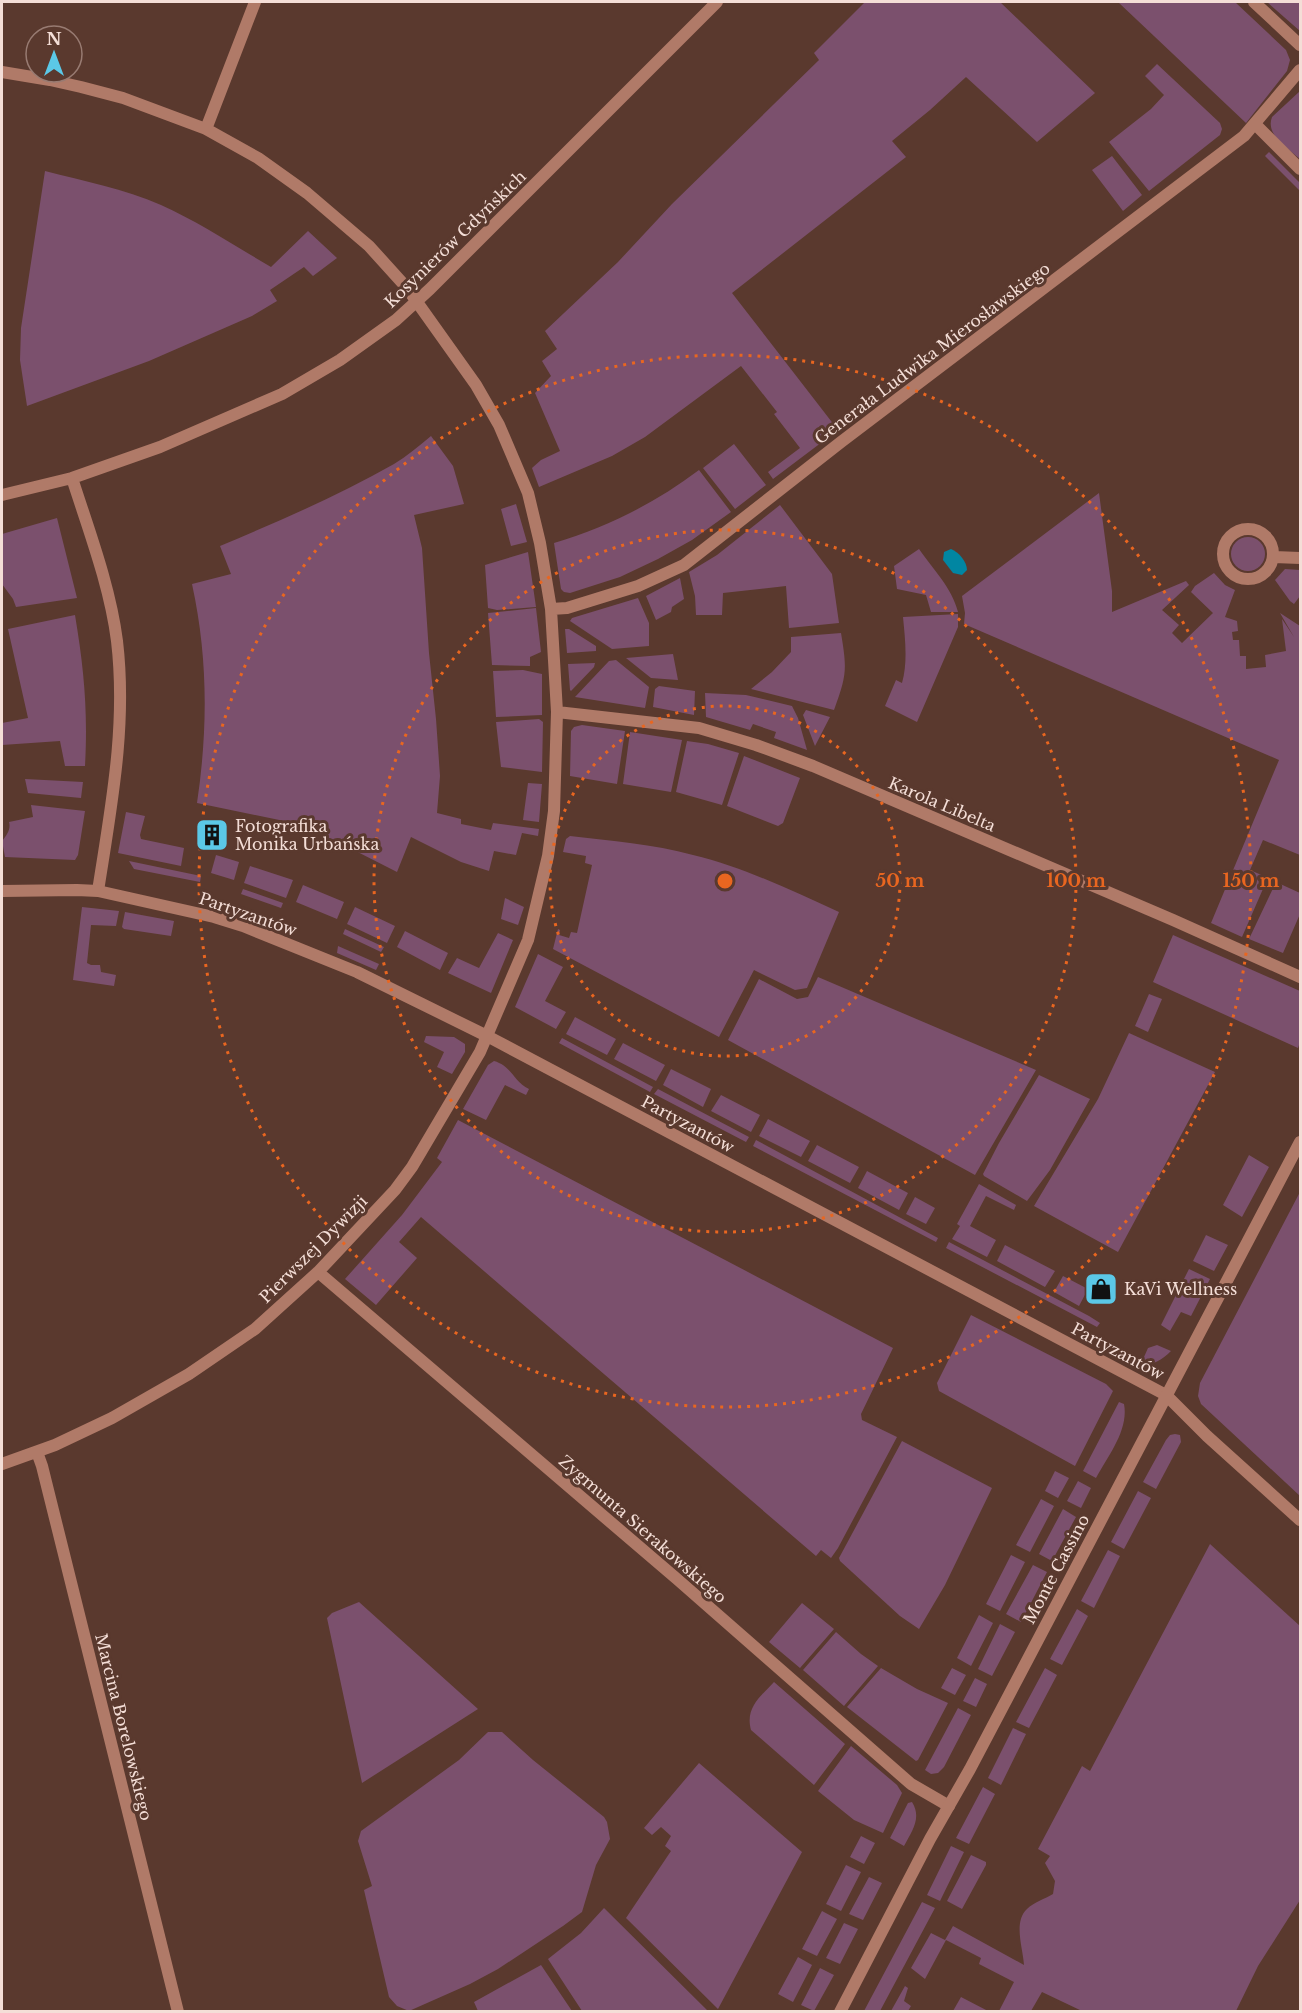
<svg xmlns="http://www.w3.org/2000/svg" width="1302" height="2013" font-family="'Libre Baskerville',serif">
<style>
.green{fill:#7b506d}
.water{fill:#0186a2}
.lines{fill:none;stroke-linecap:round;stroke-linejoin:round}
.minor{stroke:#b07a68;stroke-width:12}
.tertiary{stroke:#b07a68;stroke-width:12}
.ring{fill:none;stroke:#e96620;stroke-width:3;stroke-dasharray:3 6}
.labels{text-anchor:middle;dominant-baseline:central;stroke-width:6;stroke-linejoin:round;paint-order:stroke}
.street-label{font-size:16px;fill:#f4ded7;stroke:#5a392e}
.poi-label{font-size:16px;fill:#f4ded7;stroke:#5a392e;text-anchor:start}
.centre{fill:#e96620;stroke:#5a392e;stroke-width:3}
.ring-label{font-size:18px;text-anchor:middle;font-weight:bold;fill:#e96620;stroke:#5a392e;stroke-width:6;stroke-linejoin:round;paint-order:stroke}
</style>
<rect width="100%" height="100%" fill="#5a392e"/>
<path class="green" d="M865 2H1000L1095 93 1037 142 966 77 930 110 892 141 906 157 732 293 838 430 773 479 768 472 800 448 774 414 777 412 741 366 645 437 612 456 539 487 532 468 541 460 560 451 535 393 551 376 542 361 557 349 545 331 618 262 672 204 819 60 814 53Z
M1118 2H1235L1286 50 1290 60 1287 71 1246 123Z
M1267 2H1300V31Z
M1157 64 1220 123 1222 129 1220 135 1149 191 1109 142 1151 109 1164 95 1145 76Z
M1300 91V159C1288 148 1265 135 1272 117Z
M1269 152 1300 183V191L1265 156Z
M1112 156 1142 195 1123 211 1092 170Z
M45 171C84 181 124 189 161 205 199 222 235 246 271 267L308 231 337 258 313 276 304 267 270 290 277 301 252 316 149 361 27 406 20 360 21 328Z
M431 436 453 466 464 504 414 515 422 548 429 653 436 719 440 776 437 813 461 819V824L491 830 493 823 539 829 538 836 522 833 516 855 494 851 489 871 461 862 411 837 397 872 334 840 289 822 197 803C208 729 208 657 192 584L231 574 220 546C279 521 338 496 394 464 407 456 419 446 431 436Z
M734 444 766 485 735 509 703 468Z
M699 470 731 512 692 540 658 559 620 577 570 593 564 592 561 589 554 543C608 527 655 503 699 470Z
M1099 493 1112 591V612L1186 581 1189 585 1162 610 1179 625 1172 633 1182 643 1213 613 1191 592 1195 586 1214 573 1225 585 1235 590 1225 617 1237 621 1238 631 1232 632 1233 640H1239L1240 656H1246V669L1266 667 1265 655 1286 651 1282 619 1294 637 1280 613 1300 626V855L1263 840 1250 870 1266 877V882L1242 937 1211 923 1279 760 964 624 965 613 962 596Z
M516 504 527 542 511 546 501 509Z
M780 505 832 574 839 623 789 628 786 586 723 593 722 615H696L695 596 689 572 717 555Z
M57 518 77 598 16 607 13 599 2 584V534Z
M1231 554a17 17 0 1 1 34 0a17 17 0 1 1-34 0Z
M919 549C933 569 952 588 958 612H931L926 595 897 589 894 566Z
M528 552 536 607 497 610 488 608 485 565Z
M1285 569 1300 570V596L1294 604 1290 601 1275 580Z
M680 578 684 599 672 607 671 612 656 620 646 596Z
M638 598 649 623V646L612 649 570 621 572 618Z
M536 608 541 652 530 657V666L492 665 488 613Z
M958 614V627L917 722 885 706 896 680 902 683C908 662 905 638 903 617Z
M75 615C84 669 88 711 85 766H65L60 741 2 745V723L28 718 8 629Z
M565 629H569L596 646V651L567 653Z
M841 633C847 669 847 675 834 710L751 689 772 672 791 652V637Z
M673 654 678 680 651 678 626 658Z
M616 660 649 687 645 708 575 697 609 661Z
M595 663 594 667 571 691 570 690 568 664Z
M523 670 542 674V715L496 717 493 671Z
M659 686 695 691 694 715 653 707 655 689Z
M705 693 746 695 792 706 798 718 807 750 774 738 776 732 753 724 750 730 706 717Z
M806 710 830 717 815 746 803 715Z
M539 719 543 722 542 772 501 767 496 722Z
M582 725 625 731 617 784 570 776 571 731 574 727Z
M630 732 682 740 671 792 623 784Z
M687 741 708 744 739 753 722 805 676 792Z
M744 756 800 778 783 823 778 826 727 806Z
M25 779 83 782 81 798 28 793Z
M528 783 542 784 539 822 523 820Z
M31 805 85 811 78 855 75 860 5 857 2 841C7 835 11 829 9 822L33 817Z
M126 812 145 816 140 835 141 839 184 848 181 866 118 853Z
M570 836C611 841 653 844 693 855 744 867 792 891 839 912L807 988 795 990 754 970 719 1037 553 949 558 929 560 930 559 935 569 938 571 932 577 933 592 865 585 863 586 856 563 852 566 839Z
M216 855 239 862 234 880 211 873Z
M129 861 201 876 200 882 134 869Z
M250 866 293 880 286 898 244 883Z
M1276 882 1300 893V914L1283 953 1249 939Z
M303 885 344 902 337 919 296 902Z
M243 889 283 903 281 908 241 894Z
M505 898 524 907 518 925 501 919Z
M235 905 280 921 277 927 232 911Z
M82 907 119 911 116 926 91 925 87 963 91 965H100L101 972 116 975 114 986 73 980Z
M355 907 395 926 387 943 347 924Z
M125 912 174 921 171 936 124 929 122 927Z
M345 929 384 947 381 952 343 934Z
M405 931 448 953 440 970 397 947Z
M498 933 513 940 491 993 448 973 457 958 479 968Z
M1173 935 1300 991V1042L1298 1048 1153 982Z
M338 946 379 964 376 970 337 953Z
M538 954 563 967 545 1001 566 1012 556 1029 515 1007Z
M818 977 1036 1070 975 1175 728 1040 759 979 797 999 808 997Z
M1149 994 1162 999 1148 1032 1135 1026Z
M575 1017 616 1039 607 1055 566 1034Z
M1129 1033 1215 1072 1118 1252 1034 1206 1098 1099Z
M426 1036 454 1037 465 1044V1052L452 1074 437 1067 444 1052 424 1042Z
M562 1038 653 1087 650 1092 559 1043Z
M623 1043 665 1065 656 1081 614 1059Z
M494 1061C512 1066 513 1081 529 1089L526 1095 505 1085 486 1120 463 1109 488 1065Z
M671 1069 711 1089 703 1107 663 1085Z
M1039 1075 1090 1099 1050 1170 1027 1201 984 1176 983 1174 999 1143Z
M658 1089 749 1137 746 1142 654 1094Z
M721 1095 760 1115 751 1132 711 1111Z
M768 1119 810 1141 801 1157 759 1136Z
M458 1120 893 1348 861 1414 862 1420 897 1437 838 1548 831 1558 821 1550 816 1556 421 1217 399 1242 417 1258 376 1305 345 1279 402 1215 442 1162 437 1158Z
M756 1140 938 1238 936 1242 753 1146Z
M817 1145 859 1167 850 1183 808 1161Z
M1249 1155 1269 1167 1242 1217 1223 1205Z
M867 1171 908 1193 899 1210 858 1188Z
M979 1184 1016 1205 1014 1210 986 1196 970 1226 996 1240 987 1257 952 1239 960 1226 957 1224Z
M1300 1192V1496L1201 1404 1198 1396 1200 1383Z
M915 1197 935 1208 926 1224 906 1214Z
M1206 1235 1228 1245 1214 1271 1193 1261Z
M949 1242 1089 1316 1100 1323 1097 1327 946 1248Z
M1005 1245 1055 1271 1045 1287 997 1261Z
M1189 1269 1210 1279 1191 1316 1181 1312 1170 1331 1161 1325Z
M1063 1276 1088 1289 1079 1306 1054 1292Z
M971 1315 1106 1384 1113 1391 1075 1466 939 1391 937 1383Z
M1157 1345 1171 1351C1162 1360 1153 1365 1140 1366L1148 1348Z
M1119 1402 1124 1404C1129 1430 1108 1456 1096 1478L1083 1471Z
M1175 1434 1180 1435 1181 1442 1156 1489 1143 1482 1166 1440 1170 1435Z
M902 1441 992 1488 945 1585 919 1629 900 1616 840 1561 839 1558Z
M1055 1471 1069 1478 1058 1498 1045 1491Z
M1078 1481 1091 1488 1081 1508 1067 1501Z
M1138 1491 1151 1498 1124 1549 1111 1542Z
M1041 1499 1054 1506 1030 1552 1016 1545Z
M1063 1509 1076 1517 1052 1561 1039 1554Z
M1210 1544 1300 1626V1900L1258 1966 1236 2011H1082L1042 1992 1031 2011H999L1014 1982 979 1964 981 1958 946 1940 925 1979 911 1968 931 1933 945 1940 953 1926 1024 1965C1023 1948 1013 1922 1027 1909 1034 1902 1045 1899 1053 1894L1055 1881 1045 1863 1050 1856 1038 1849 1082 1766 1090 1771Z
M1108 1550 1120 1556 1094 1608 1081 1601Z
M1011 1555 1025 1562 1000 1611 986 1604Z
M1033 1565 1047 1572 1021 1622 1006 1614Z
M359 1602 478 1709 362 1783 327 1618 332 1613Z
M802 1603 834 1629 800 1668 769 1642Z
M1077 1609 1088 1616 1062 1665 1050 1659Z
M979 1615 993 1623 971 1666 957 1658Z
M1000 1624 1015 1632 992 1676 978 1669Z
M836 1632 861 1654 878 1666 844 1706 803 1670Z
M881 1668 917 1689 948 1703 918 1760 916 1761 847 1707Z
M952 1668 966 1675 955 1695 941 1688Z
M1045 1668 1057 1675 1029 1728 1016 1722Z
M975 1678 987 1684 976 1707 963 1701Z
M774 1682 845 1744 814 1785 751 1730C745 1708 760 1697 774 1682Z
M958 1708 971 1715 944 1767 938 1773 931 1774 925 1770Z
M1013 1728 1026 1734 1001 1785 988 1778Z
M488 1732H502L533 1760 604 1817 607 1822 610 1839 596 1865 582 1912 563 1926 498 1969 470 1984 409 2011 397 2006 389 1997 364 1890 372 1886 358 1841 361 1831 459 1760Z
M851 1746 897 1785 902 1793 883 1833 854 1820 818 1791Z
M699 1763 802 1852 718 2009 626 1918 671 1851 665 1846 671 1836 661 1827 652 1835 644 1828Z
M983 1787 995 1794 969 1844 956 1838Z
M912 1802C922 1818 912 1831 904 1846L890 1838 908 1803Z
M861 1836 875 1843 864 1864 850 1857Z
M951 1846 964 1852 940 1901 927 1895Z
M971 1855 986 1862V1865L962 1909 947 1901Z
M846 1865 861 1872 841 1911 826 1904Z
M869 1877 882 1883 863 1920 849 1914Z
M922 1902 935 1908 880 2011H864Z
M604 1908 708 2011H582L548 1959 581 1933Z
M822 1911 837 1919 817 1956 802 1949Z
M844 1923 858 1929 840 1964 826 1958Z
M798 1957 812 1965 793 2002 778 1994Z
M541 1965 572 2011H478L474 2002Z
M820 1968 834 1975 814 2011 801 2005Z
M905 1986 908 1988 904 2001 911 2006 908 2011H891Z
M961 1997 988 2011H953Z"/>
<path class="water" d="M951 549C959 552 967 562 967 570L962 575 953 573 943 560 944 552Z"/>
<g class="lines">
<path class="minor" d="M1254 2 1300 45
M2 72 50 80 81 87 123 98 206 129 258 158 307 193 369 246 407 288 476 385 499 425 528 493 540 543 551 609 557 712 554 811 548 856 528 940 480 1052 412 1167 395 1190 318 1272 255 1329 189 1374 112 1418 55 1445 2 1464
M1255 124 1300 169
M206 129 255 2
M72 478C89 531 110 586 117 641 127 726 111 807 98 891
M2 495 72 478 160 447 282 394 340 360 396 320 430 289 717 2
M1223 554a25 25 0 1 1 50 0a25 25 0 1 1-50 0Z
M1274 557 1300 558
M551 609 567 608 638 586 684 565 841 442 1244 136 1300 70
M557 712 699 728 756 745 813 766 1173 920 1300 977
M2 891 77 890 98 891 214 917 243 926 357 972 487 1036 1166 1395 1207 1436 1300 1520
M318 1272 677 1579 911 1784 949 1806
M37 1452 42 1466 178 2012"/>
<path class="tertiary" d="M840 2012 930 1839 970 1769 1300 1142"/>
</g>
<g class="ring">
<circle cx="725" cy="881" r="175"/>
<circle cx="725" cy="881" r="351"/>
<circle cx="725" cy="881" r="526"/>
</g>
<defs>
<g id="building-square" transform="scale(1.725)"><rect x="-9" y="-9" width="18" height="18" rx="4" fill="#5bc8e7" stroke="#5a392e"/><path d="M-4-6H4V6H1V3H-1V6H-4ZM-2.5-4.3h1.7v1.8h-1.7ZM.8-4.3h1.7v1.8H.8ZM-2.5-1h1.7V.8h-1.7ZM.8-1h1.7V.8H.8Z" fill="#111"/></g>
<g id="shop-square" transform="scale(1.725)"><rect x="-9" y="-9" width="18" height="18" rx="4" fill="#5bc8e7" stroke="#5a392e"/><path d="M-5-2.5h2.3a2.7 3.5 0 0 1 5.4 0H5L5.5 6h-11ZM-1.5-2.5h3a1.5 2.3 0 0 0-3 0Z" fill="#111"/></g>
</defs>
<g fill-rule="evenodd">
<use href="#building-square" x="212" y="835"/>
<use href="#shop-square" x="1101" y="1289"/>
</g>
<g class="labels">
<g class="street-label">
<text transform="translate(455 239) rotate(-44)">Kosynierów Gdyńskich</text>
<text transform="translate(932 353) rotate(-37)">Generała Ludwika Mierosławskiego</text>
<text transform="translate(942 804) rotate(23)">Karola Libelta</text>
<text transform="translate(248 914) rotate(19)">Partyzantów</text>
<text transform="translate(688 1124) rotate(28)">Partyzantów</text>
<text transform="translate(313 1249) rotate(-45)">Pierwszej Dywizji</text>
<text transform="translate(1118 1351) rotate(28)">Partyzantów</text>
<text transform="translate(643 1529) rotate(41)">Zygmunta Sierakowskiego</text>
<text transform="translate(1056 1569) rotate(-62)">Monte Cassino</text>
<text transform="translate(124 1727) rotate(76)">Marcina Borelowskiego</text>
</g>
<g class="poi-label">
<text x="235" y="826">Fotografika<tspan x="235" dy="18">Monika Urbańska</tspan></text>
<text x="1124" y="1289">KaVi Wellness</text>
</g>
</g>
<circle cx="725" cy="881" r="9" class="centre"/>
<g class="ring-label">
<text x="900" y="887">50 m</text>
<text x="1076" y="887">100 m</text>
<text x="1251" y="887">150 m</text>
</g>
<rect width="1302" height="2013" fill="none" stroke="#f4ded7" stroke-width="6"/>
<g transform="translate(54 54)"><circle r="28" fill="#5a392e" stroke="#987b72" stroke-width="1.5"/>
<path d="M0-4.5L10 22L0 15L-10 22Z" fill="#5bc8e7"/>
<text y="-9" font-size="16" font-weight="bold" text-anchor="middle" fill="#f4ded7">N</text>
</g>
</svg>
